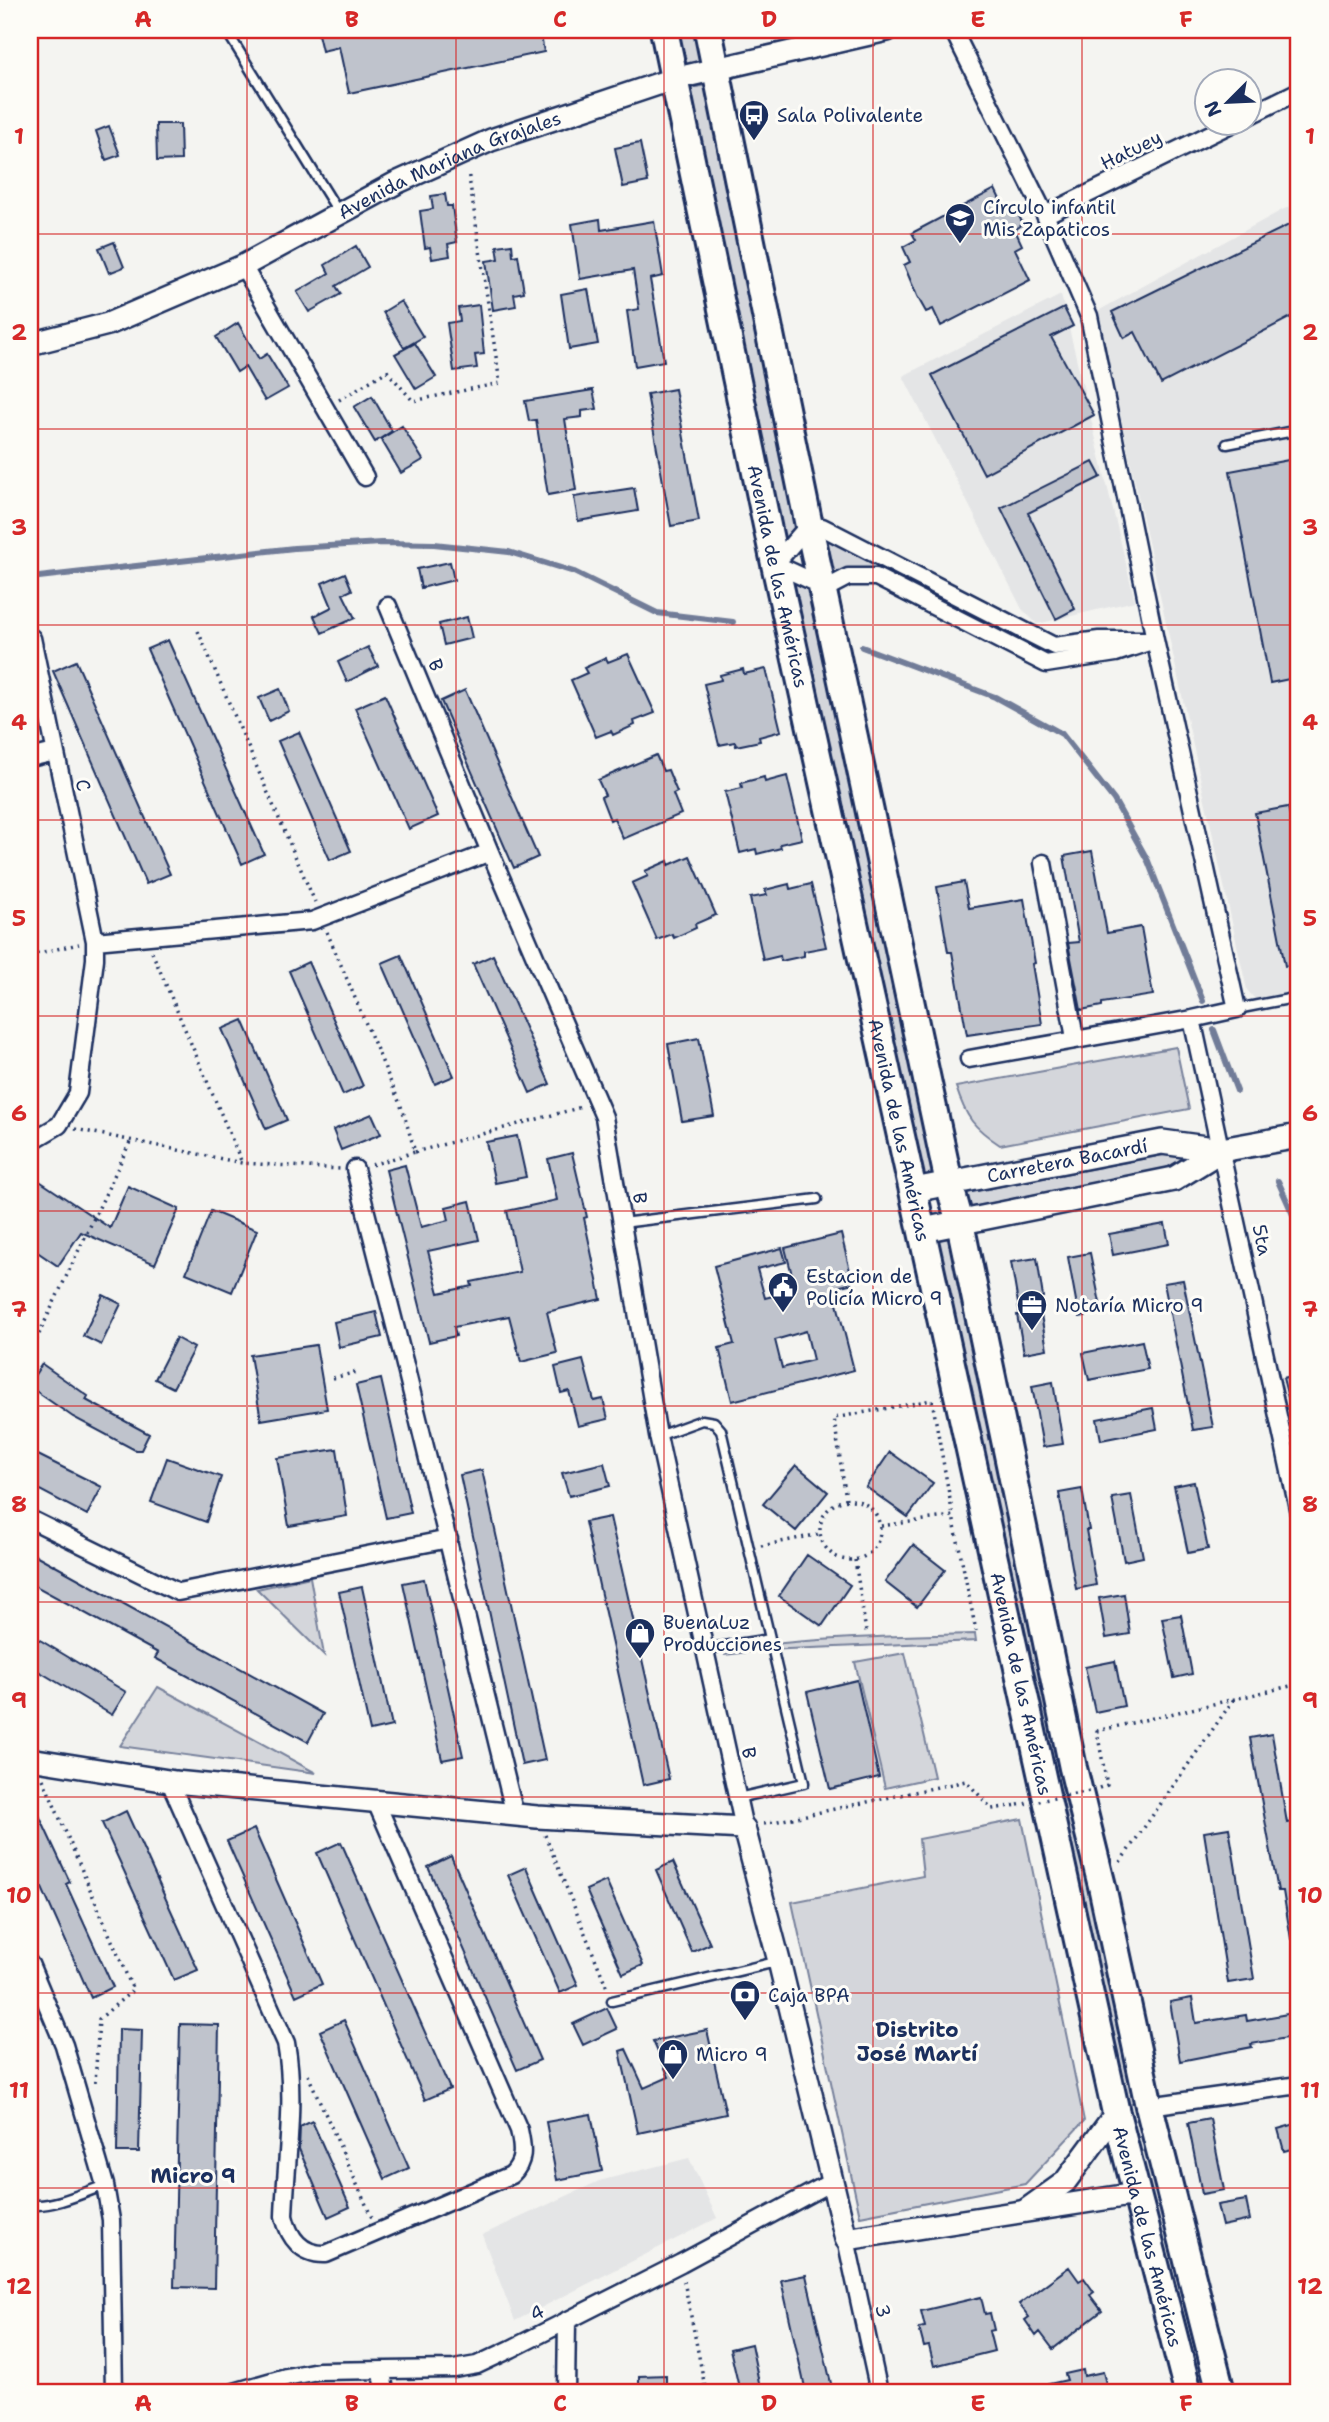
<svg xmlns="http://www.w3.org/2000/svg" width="1329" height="2422" font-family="'Shantell Sans',sans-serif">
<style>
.built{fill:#e4e5e6}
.green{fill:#d4d6db;stroke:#78829c;stroke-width:2}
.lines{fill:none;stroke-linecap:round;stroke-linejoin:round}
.stream{stroke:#717c98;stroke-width:6}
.building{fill:#bfc3cc;stroke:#1b2f5e;stroke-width:2;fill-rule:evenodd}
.service-casing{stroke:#1b2f5e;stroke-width:13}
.minor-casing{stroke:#1b2f5e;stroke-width:21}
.tertiary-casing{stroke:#1b2f5e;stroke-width:26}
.secondary-casing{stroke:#1b2f5e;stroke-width:28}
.primary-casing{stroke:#1b2f5e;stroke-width:32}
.path{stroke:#1b2f5e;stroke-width:3.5;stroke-dasharray:2 5;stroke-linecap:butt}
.service{stroke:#fdfcf7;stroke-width:8}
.minor{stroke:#fdfcf7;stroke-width:16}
.tertiary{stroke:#fdfcf7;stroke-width:21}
.secondary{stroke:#fdfcf7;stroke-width:23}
.primary{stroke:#fdfcf7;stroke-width:26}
.path-bridge{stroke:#1b2f5e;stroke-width:3.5;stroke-dasharray:2 5;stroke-linecap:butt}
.grid{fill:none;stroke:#d62828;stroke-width:2;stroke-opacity:0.55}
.labels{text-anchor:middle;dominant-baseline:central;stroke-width:6;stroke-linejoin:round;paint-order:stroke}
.poi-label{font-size:19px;fill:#1b2f5e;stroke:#fdfcf7;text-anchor:start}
.street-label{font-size:19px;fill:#1b2f5e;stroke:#fdfcf7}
.neighbourhood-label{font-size:21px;font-weight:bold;fill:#1b2f5e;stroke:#fdfcf7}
.neatline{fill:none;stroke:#d62828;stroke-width:2.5}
.grid-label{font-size:23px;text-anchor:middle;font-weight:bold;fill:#d62828}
</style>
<rect width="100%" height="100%" fill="#f4f4f1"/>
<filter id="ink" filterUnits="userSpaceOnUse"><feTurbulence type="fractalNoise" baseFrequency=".0143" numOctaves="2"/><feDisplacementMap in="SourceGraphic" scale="14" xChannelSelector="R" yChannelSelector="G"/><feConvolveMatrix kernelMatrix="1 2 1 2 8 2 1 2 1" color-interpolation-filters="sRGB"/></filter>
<g filter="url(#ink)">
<path class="built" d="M1299 204V999L1262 1007 1247 990 1119 410 1096 312 1284 209Z
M1061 295 1135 601 1037 624 1022 609 903 376Z
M689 2158 717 2218 515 2321 482 2235 599 2181Z"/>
<path class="green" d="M676 30H695L701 62 682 66Z
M706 85 797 525 782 542 687 89Z
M823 537 1021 637 1114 647 1047 656 877 570 847 569 831 577Z
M790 581 811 590 935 1173 922 1176Z
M1176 1047 1189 1109 1000 1145C974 1128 966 1118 956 1087Z
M1163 1155 1185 1158 1166 1168 968 1208 965 1193Z
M951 1238 1136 2102 1126 2104 937 1240Z
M310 1577 324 1655 257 1589Z
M975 1634 976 1641 765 1650 725 1655 723 1650C807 1638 891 1636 975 1634Z
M905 1653 934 1777 885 1788 855 1662Z
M158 1687 316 1773 120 1746Z
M1022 1819 1084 2121 1025 2184 860 2216 792 1902 923 1876 919 1839Z"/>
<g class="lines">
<path class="stream" d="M30 578 294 548 381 543 434 544 509 552 574 572 657 613 733 622
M862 647 995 697 1062 734 1114 800 1148 861 1203 1001
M1214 1030 1237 1091
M1278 1181 1299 1228"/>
</g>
<path class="building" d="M317 30H540L544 52 349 93 339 47 322 51Z
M156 124H180L181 160 157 161Z
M109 126 120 155 106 160 96 131Z
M640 143 648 182 623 187 615 148Z
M995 189 1006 212 1015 208 1023 224 1015 230 1022 245 1015 249 1030 280 941 326 933 309 926 312 917 296 904 265 910 262 903 247 916 240 912 233Z
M445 194 447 206H452L457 242 448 244 450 256 432 259 430 247 425 248 420 211 433 209 431 196Z
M600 219 601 230 654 221 663 276 650 279 664 361 635 366 627 311 639 309 633 270 580 279 572 224Z
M1299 220V313L1161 384 1135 332 1124 338 1112 312Z
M114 242 124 267 109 273 99 248Z
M512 244 513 256 518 255 524 292 514 294 516 306 493 310 486 261 499 259 497 246Z
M356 246 368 267 336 286 341 294 309 312 297 292 329 273 325 265Z
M588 289 598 344 569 349 561 294Z
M401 301 423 337 404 348 383 312Z
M479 305 484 354 475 355 477 368 454 371 447 323 460 321 458 308Z
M1064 308 1073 326 1051 337 1094 415 984 474 932 375Z
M238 323 259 359 267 354 288 388 265 401 245 367 237 372 216 337Z
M415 343 436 377 416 389 395 354Z
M675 389 699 521 671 526 647 394Z
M593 390 597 409 582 411V417L565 419 576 490 548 495 536 420 529 421 525 401Z
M372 396 392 431 375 442 354 407Z
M402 426 423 460 401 473 381 439Z
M1294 459 1299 486V677L1270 683 1230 471Z
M1093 462 1101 477 1028 513 1075 609 1056 619 1001 508Z
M634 488 638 511 578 521 574 497Z
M450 562 454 580 421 588 417 569Z
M345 573 352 590 343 594 355 618 322 633 314 616 332 607 322 583Z
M467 617 472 638 444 645 439 624Z
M168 640 264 854 242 864 147 649Z
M368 647 378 666 347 682 338 662Z
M628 654 655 713 634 721 635 725 613 735 611 731 596 737 571 680 587 673 584 668 606 658 608 662Z
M76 661 170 874 146 884 53 671Z
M743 669 744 674 766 669 781 731 759 737 760 741 736 746 735 742 719 745 704 684 721 680 720 675Z
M280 689 289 711 269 721 259 698Z
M465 690 538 857 514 868 441 701Z
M385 695 438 816 409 829 355 708Z
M299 732 351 851 330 860 278 741Z
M656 755 663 771 668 770 677 792 673 794 681 814 623 839 614 818 610 820 601 797 605 795 598 780Z
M787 776 802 839 780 844 781 848 757 854 756 849 740 853 725 792 742 788 741 783 764 777 765 782Z
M1288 807 1292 824 1299 822V840L1296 841 1299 858V964L1285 966 1255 813Z
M1092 851 1107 933 1141 927 1153 995 1102 1003V1006L1081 1010 1068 943 1079 942 1064 856Z
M690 856 716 915 695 924 696 928 674 938 672 934 657 940 632 883 648 876 645 871 668 861 669 865Z
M964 882 969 908 1024 899 1035 963 1032 964 1042 1024 967 1035 952 952H948L937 887Z
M789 884 790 889 811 884 826 947 804 951V956L781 961 780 956 763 960 750 898 767 895 765 890Z
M401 955 454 1076 435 1084 382 963Z
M493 955 550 1084 530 1093 473 964Z
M308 962 363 1086 343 1095 289 971Z
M243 1020 287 1120 266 1129 222 1029Z
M699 1038 714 1116 682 1121 668 1044Z
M372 1114 381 1134 341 1150 333 1130Z
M517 1136 526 1177 495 1183 486 1142Z
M572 1153 587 1217 584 1218 601 1299 547 1312 557 1353 521 1362 509 1316 454 1327 456 1336 429 1342 386 1170 405 1165 421 1227 449 1220 446 1207 470 1201 479 1240 428 1251 439 1293 472 1286 471 1282 520 1272 507 1211 557 1200 548 1159Z
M38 1180 110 1228 128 1186 179 1209 155 1264 81 1232 58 1266 30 1247V1192Z
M211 1211 257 1230 232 1292 186 1273Z
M1165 1224 1169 1244 1113 1255 1109 1234Z
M841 1234 853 1283 833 1288 854 1370 732 1401 719 1348 734 1344 714 1266 782 1248 786 1262 757 1269 765 1298 796 1290 785 1248ZM806 1331 813 1360 782 1368 775 1340Z
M1090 1253 1102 1313 1079 1317 1068 1257Z
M1037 1258 1043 1297 1038 1298 1047 1349 1024 1353 1017 1315H1020L1011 1262Z
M1183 1280 1213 1427 1193 1430 1164 1283Z
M103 1295 121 1304 101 1345 83 1336Z
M376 1312 382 1337 339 1347 334 1322Z
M176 1338 194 1348 173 1388 155 1379Z
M1142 1341 1148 1369 1089 1380 1083 1353Z
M316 1345 327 1409 261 1420 250 1355Z
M583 1360 594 1401 603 1399 608 1419 578 1426 569 1391 561 1393 555 1367Z
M42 1364 88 1396 86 1400 149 1434 141 1450H135L73 1417 30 1387V1382Z
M1299 1374V1420L1294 1421 1283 1378Z
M381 1379 411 1513 386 1518 356 1385Z
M1053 1382 1063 1444 1043 1447 1032 1386Z
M1153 1408 1157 1429 1101 1440 1097 1419Z
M337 1449 347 1516 289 1526 277 1458Z
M30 1451 102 1487 87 1515 30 1485Z
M890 1452 933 1483 908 1517 866 1487Z
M167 1458 221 1477 206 1522 151 1502Z
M604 1463 610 1486 569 1496 562 1473Z
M796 1465 828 1492 796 1531 763 1504Z
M482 1470 545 1760 522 1765 460 1475Z
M1194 1482 1208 1549 1188 1553 1174 1486Z
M1082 1489 1089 1530H1086L1096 1585 1076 1589 1059 1493Z
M1131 1495 1143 1557 1124 1561 1112 1498Z
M610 1517 669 1779 643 1785 585 1522Z
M913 1545 945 1570 917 1607 885 1582Z
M30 1552 323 1714 308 1742 155 1658 158 1653 30 1583Z
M807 1555 850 1585 822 1626 779 1596Z
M424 1579 463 1756 442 1760 403 1583Z
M362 1587 392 1726 370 1731 339 1592Z
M1124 1594 1130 1634 1106 1638 1099 1598Z
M1181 1615 1192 1674 1174 1678 1162 1618Z
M30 1634 126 1692 112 1715 30 1666Z
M1115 1661 1124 1706 1095 1712 1085 1667Z
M857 1680 879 1777 830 1789 807 1692Z
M1272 1734 1287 1823 1293 1822 1299 1856V1939H1291L1283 1891H1278L1250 1738Z
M30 1796 70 1882 66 1884 113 1987 91 1998 30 1861Z
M126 1811 198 1970 174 1980 102 1823Z
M1229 1828 1254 1979 1228 1983 1204 1832Z
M254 1829 322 1984 296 1996 227 1841Z
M341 1842 450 2089 425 2100 317 1853Z
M451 1856 540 2060 517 2070 428 1867Z
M673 1862 710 1944 692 1952 656 1870Z
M526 1867 578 1985 560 1993 508 1875Z
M606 1881 643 1965 623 1974 586 1890Z
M1192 1998 1196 2023 1246 2015 1247 2021 1299 2012V2036L1251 2044 1252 2047 1180 2061 1170 2002Z
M607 2008 617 2029 583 2045 573 2024Z
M344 2020 409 2168 385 2179 320 2031Z
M180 2024 219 2025 214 2288 174 2287Z
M119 2029 142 2030 139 2152H117Z
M707 2030 726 2114 638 2133 620 2051 626 2049 644 2088 669 2077 653 2041Z
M591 2114 602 2171 557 2180 546 2122Z
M1210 2119 1224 2190 1202 2194 1188 2123Z
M312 2121 350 2207 328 2217 299 2149 300 2127Z
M1299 2123V2147L1284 2151 1278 2129Z
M1246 2200 1250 2220 1222 2226 1217 2205Z
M1069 2267 1079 2281 1084 2278 1094 2292 1090 2295 1102 2311 1053 2349 1040 2332 1036 2336 1025 2320 1029 2317 1019 2304Z
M806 2275 833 2392H806L781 2280Z
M981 2297 985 2314 990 2313 994 2330 989 2331 994 2351 934 2366 929 2346 924 2347 919 2328 925 2327 921 2311Z
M751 2344 761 2392H740L730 2349Z
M1083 2370 1084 2376 1103 2372 1108 2392H1040V2386L1067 2380 1065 2374Z
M666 2375V2392H639V2376Z"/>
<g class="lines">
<g class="service-casing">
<path id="service" d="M226 30 339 213
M1227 444 1299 430
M1237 1009 1299 997
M622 1223 817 1199
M658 1436 702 1420 714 1422 721 1430 804 1783 738 1798
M705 1649 770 1639
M612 2001 776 1962
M30 2204C49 2209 86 2192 105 2185"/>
</g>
<g class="minor-casing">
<path id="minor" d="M953 30 1045 215 1089 316 1155 640 1237 1009 1192 1019 969 1059
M1248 116 1299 91
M1045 215 1235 122
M243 266 365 477
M808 526 822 527 830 531 1054 646 1099 640H1155L1116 653 1046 664 876 577H848L827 588 775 564Z
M388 606 490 852 604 1117 658 1436 744 1828
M30 758 55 752
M1043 863 1075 1038
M95 941 312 921 490 852
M1192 1019 1299 1513
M30 1142 59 1125 78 1093 95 959V941L32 638
M355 1169 404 1361 515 1815
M30 1519 178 1592 449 1539
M170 1782 286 2043C296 2099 286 2160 284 2216 289 2238 302 2255 326 2254L511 2175C525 2162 523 2148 519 2130L376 1802
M30 1964 64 2045 105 2185 111 2220 114 2392
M1149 2106 1299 2085
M846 2239 879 2392
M382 2371 385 2392
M234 2392 286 2377 318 2371 454 2369 477 2365 511 2349 681 2263 833 2181
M566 2392 567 2320"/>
</g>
<g class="tertiary-casing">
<g id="tertiary">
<path id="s1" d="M30 344 108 324 243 266 396 183 491 140 673 79 887 30"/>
<path d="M30 1759 175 1782 537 1817 744 1828 779 1961 846 2239 1136 2194"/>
<path d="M1026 2210 1065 2182 1116 2113"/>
</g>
</g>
<g class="secondary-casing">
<g id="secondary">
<path d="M1221 1150 1299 1136"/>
<path id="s2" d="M914 1190 1162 1142 1221 1150 1174 1179 923 1230"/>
</g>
</g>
<g class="primary-casing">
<g id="primary">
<path id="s3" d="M664 30 775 564 1116 2113 1188 2392"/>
<path d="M708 30 809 526 949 1183 960 1223 1073 1768 1102 1886 1149 2106 1221 2392"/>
</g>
</g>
<path class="path" d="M339 400 387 371 413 401 500 383 468 171
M198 631 315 902
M327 932 403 1111 415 1152 371 1165
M152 952 242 1163
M30 955 79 944
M75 1129 242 1163 340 1169
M415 1152 582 1107
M30 1353 131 1140
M333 1378 357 1372
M846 1499 834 1418 932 1400 953 1516
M820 1530a30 30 0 1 1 60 0a30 30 0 1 1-60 0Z
M881 1526 953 1516 976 1631
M761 1546 820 1534
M855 1560 866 1632
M43 1779 133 1990 99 2019 95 2083
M1099 1788 1107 1785 1097 1731 1299 1684
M764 1824 966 1781 992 1809 1018 1805
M545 1835 608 1990
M1120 1862 1234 1699
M308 2075 372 2218
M684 2281 706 2392"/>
<use href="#service" class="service"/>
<use href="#minor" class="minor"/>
<use href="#tertiary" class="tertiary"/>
<use href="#secondary" class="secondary"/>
<use href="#primary" class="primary"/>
<path class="path-bridge" d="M1018 1805 1090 1791"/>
</g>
</g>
<path class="grid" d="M247 30V2392M456 30V2392M664 30V2392M873 30V2392M1082 30V2392M30 234H1299M30 429H1299M30 625H1299M30 820H1299M30 1016H1299M30 1211H1299M30 1406H1299M30 1602H1299M30 1797H1299M30 1993H1299M30 2188H1299"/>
<defs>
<g id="bus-pin" transform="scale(1.575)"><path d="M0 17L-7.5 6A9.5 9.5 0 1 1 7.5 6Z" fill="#1b2f5e" stroke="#fdfcf7"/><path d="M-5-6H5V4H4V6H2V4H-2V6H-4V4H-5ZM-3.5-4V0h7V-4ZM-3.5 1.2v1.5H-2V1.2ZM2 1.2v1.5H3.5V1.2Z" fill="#fff"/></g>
<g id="school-pin" transform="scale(1.575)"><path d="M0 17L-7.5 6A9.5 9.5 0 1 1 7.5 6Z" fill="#1b2f5e" stroke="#fdfcf7"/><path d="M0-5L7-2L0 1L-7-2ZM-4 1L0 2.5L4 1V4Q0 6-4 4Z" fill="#fff"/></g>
<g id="civic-pin" transform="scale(1.575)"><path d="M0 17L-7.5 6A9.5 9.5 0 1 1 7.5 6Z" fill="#1b2f5e" stroke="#fdfcf7"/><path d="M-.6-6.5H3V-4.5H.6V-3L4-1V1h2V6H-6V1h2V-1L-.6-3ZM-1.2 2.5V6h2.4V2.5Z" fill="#fff"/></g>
<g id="office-pin" transform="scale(1.575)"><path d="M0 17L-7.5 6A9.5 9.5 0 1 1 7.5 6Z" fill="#1b2f5e" stroke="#fdfcf7"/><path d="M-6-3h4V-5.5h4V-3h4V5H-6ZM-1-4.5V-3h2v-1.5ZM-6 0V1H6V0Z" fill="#fff"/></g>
<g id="shop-pin" transform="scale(1.575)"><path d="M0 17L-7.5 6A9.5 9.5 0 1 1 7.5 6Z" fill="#1b2f5e" stroke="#fdfcf7"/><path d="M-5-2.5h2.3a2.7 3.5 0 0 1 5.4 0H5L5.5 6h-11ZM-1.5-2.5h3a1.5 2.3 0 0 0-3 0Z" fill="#fff"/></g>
<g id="bank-pin" transform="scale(1.575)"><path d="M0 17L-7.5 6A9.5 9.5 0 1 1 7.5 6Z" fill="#1b2f5e" stroke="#fdfcf7"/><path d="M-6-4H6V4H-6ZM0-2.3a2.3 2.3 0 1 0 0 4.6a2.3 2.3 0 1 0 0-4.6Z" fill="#fff"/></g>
</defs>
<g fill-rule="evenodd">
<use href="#bus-pin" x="754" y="115"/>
<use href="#school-pin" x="960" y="218"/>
<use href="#civic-pin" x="783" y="1287"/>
<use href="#office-pin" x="1032" y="1305"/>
<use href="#shop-pin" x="640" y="1633"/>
<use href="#bank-pin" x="745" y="1995"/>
<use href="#shop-pin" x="673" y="2054"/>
</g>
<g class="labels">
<g class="poi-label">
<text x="777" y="115">Sala Polivalente</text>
<text x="983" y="207">Círculo infantil<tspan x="983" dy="22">Mis Zapaticos</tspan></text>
<text x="806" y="1276">Estacion de<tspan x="806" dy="22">Policía Micro 9</tspan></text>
<text x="1055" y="1305">Notaría Micro 9</text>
<text x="663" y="1622">BuenaLuz<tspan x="663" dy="22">Producciones</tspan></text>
<text x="768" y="1995">Caja BPA</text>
<text x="696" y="2054">Micro 9</text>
</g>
<g class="street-label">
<text transform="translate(1131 150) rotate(-26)">Hatuey</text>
<text stroke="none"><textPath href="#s1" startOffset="458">Avenida Mariana Grajales</textPath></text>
<text stroke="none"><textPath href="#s3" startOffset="558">Avenida de las Américas</textPath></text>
<text transform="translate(436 665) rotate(67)">B</text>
<text transform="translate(83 785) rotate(78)">C</text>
<text stroke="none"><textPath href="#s3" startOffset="1125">Avenida de las Américas</textPath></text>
<text stroke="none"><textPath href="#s2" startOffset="156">Carretera Bacardí</textPath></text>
<text transform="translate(640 1198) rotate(81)">B</text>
<text transform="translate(1262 1240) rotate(78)">5ta</text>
<text stroke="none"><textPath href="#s3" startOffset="1692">Avenida de las Américas</textPath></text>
<text transform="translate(749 1753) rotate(78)">B</text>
<text stroke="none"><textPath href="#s3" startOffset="2259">Avenida de las Américas</textPath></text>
<text transform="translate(883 2311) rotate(78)">3</text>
<text transform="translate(537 2313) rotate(-28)">4</text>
</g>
<g class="neighbourhood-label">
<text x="917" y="2030">Distrito<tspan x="917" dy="24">José Martí</tspan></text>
<text x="193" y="2176">Micro 9</text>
</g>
</g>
<rect width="1329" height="2422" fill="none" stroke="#fdfcf7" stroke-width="77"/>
<g transform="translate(1228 102) rotate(246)"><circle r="33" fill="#fdfcf7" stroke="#a3aaba" stroke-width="2"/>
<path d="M0-5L12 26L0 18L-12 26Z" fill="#1b2f5e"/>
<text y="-10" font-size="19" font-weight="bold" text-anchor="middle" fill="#1b2f5e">N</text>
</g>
<rect x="38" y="38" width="1252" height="2346" class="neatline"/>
<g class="grid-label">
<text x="143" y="27">A</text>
<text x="352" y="27">B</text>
<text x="560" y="27">C</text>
<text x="769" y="27">D</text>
<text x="978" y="27">E</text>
<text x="1186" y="27">F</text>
<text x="19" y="144">1</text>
<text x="1310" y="144">1</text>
<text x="19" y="340">2</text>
<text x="1310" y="340">2</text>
<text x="19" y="535">3</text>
<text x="1310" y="535">3</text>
<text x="19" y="730">4</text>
<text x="1310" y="730">4</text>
<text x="19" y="926">5</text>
<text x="1310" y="926">5</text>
<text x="19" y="1121">6</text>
<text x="1310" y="1121">6</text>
<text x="19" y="1317">7</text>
<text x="1310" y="1317">7</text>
<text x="19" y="1512">8</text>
<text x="1310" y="1512">8</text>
<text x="19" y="1708">9</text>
<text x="1310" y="1708">9</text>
<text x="19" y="1903">10</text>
<text x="1310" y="1903">10</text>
<text x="19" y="2098">11</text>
<text x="1310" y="2098">11</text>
<text x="19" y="2294">12</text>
<text x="1310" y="2294">12</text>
<text x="143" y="2411">A</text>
<text x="352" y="2411">B</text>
<text x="560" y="2411">C</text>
<text x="769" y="2411">D</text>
<text x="978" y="2411">E</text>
<text x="1186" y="2411">F</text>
</g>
</svg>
